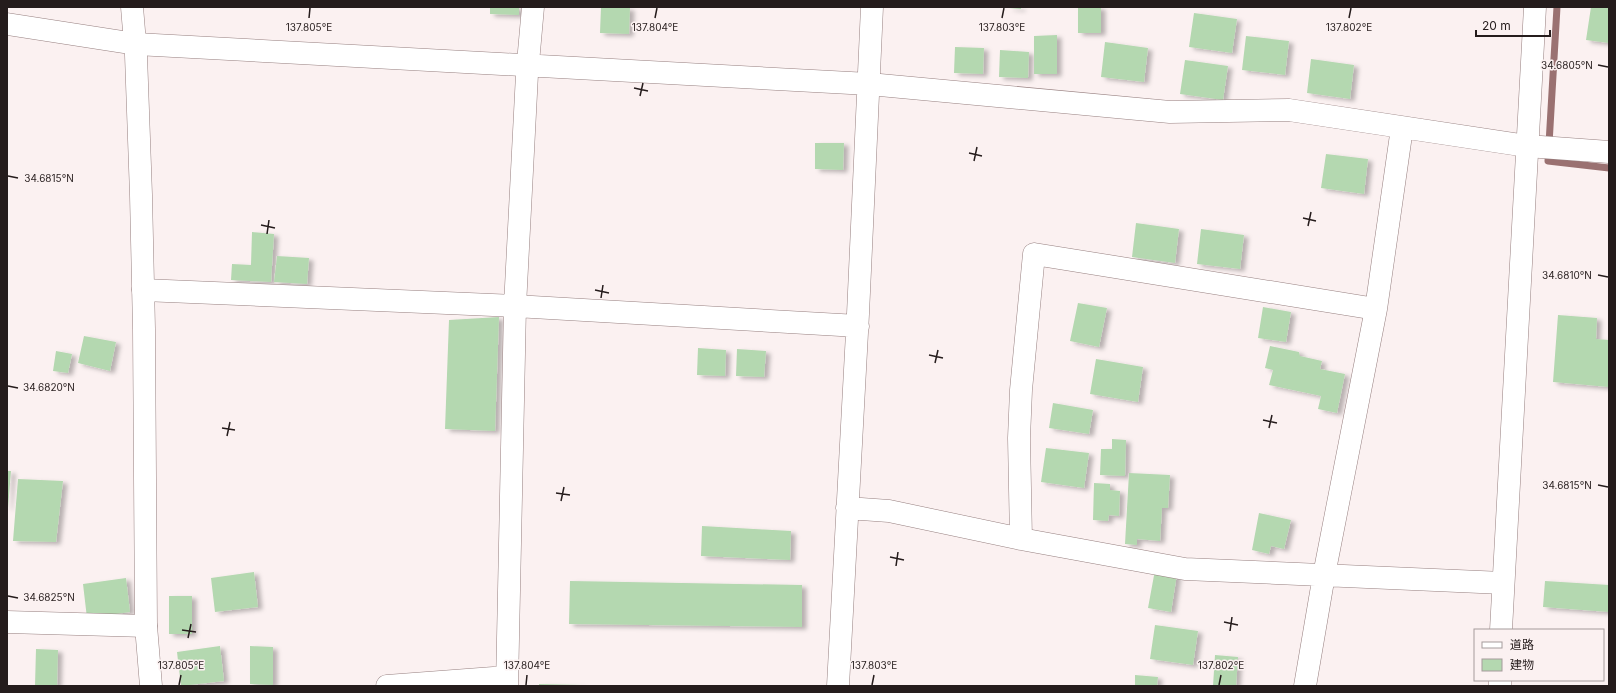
<svg xmlns="http://www.w3.org/2000/svg" width="1616" height="693" font-family="Inter,'Noto Sans JP',sans-serif">
<style>
.lines{fill:none;stroke-linecap:round;stroke-linejoin:round}
.stream{stroke:#9a7171;stroke-width:7}
.building{fill:#b4d8b0;filter:url(#shadow)}
.minor-casing{stroke:#978080;stroke-width:23}
.tertiary-casing{stroke:#978080;stroke-width:23}
.minor{stroke:#fff;stroke-width:22}
.tertiary{stroke:#fff;stroke-width:22}
.ticks{fill:none;stroke:#251c1c;stroke-width:1.5}
.ticks-label{font-size:10px;text-anchor:middle;fill:#251c1c;stroke:#fbf1f1;stroke-width:3;stroke-linejoin:round;paint-order:stroke}
</style>
<defs>
<filter id="shadow"><feDropShadow dx="4.5" dy="2.5" stdDeviation="2" flood-color="#0004"/></filter>
</defs>
<rect width="100%" height="100%" fill="#fbf1f1"/>
<g class="lines">
<path class="stream" d="M1557 7 1548 161 1609 168"/>
</g>
<path class="building" d="M490 7H519V15L490 14Z
M601 7 630 8 629 34 600 33Z
M1009 7H1021V9L1009 8Z
M1078 7H1101V33H1078Z
M1591 7 1609 8V43L1586 40Z
M1194 13 1237 19 1232 53 1189 47Z
M1057 35V74H1034V36Z
M1246 36 1289 41 1285 75 1242 70Z
M1105 42 1148 48 1144 82 1101 77Z
M955 47 984 48 983 74 954 73Z
M1000 50 1029 52 1028 78 999 77Z
M1311 59 1354 65 1350 99 1307 93Z
M1185 60 1228 66 1223 100 1180 94Z
M815 143H844L843 170 815 169Z
M1326 154 1368 159 1364 194 1321 188Z
M1136 223 1179 229 1175 263 1132 257Z
M1201 229 1244 235 1240 269 1197 264Z
M252 232 274 234 271 282 231 280 232 264 251 265Z
M277 256 309 258 307 284 274 282Z
M1078 303 1107 308 1099 347 1070 341Z
M1263 307 1291 312 1286 342 1258 338Z
M1558 315 1597 318 1596 339 1609 340V387L1553 382Z
M499 317 495 431 445 429 449 320Z
M84 336 116 342 110 371 78 363Z
M1270 346 1299 352 1300 356 1322 361 1320 369 1345 374 1337 413 1318 409 1321 396 1269 385 1273 370 1265 368Z
M698 348 726 350 725 376 697 375Z
M737 349 766 351 764 377 736 376Z
M56 351 72 354 68 373 53 371Z
M1096 359 1143 367 1138 402 1090 394Z
M1053 403 1093 410 1089 434 1049 428Z
M1112 439 1126 440 1125 476 1100 475 1101 449H1112Z
M1046 448 1089 453 1084 488 1041 482Z
M7 471H11L8 508H7Z
M1129 473 1170 475 1168 508H1162L1160 541 1137 539V545L1125 544Z
M18 479 63 481 56 542 13 541Z
M1094 483 1110 484V490L1120 491 1119 516 1109 515 1108 521 1093 520Z
M1259 513 1291 520 1284 549 1271 546 1269 554 1252 550Z
M702 526 791 531 790 560 701 556Z
M1155 570 1177 574 1171 612 1148 608Z
M254 572 258 607 215 612 211 578Z
M126 578 130 612 87 618 83 584Z
M570 581 802 585V627L569 624Z
M1545 581 1609 585V612L1543 607Z
M169 596H192V634H169Z
M1155 625 1198 631 1193 665 1150 659Z
M220 646 224 681 181 686 177 652Z
M250 646 273 647V685L250 684Z
M36 649 58 650 57 686H35Z
M1215 655 1238 657 1236 686H1213Z
M1135 675 1158 677 1157 686H1135Z
M539 684 582 685V686H539Z"/>
<g class="lines">
<g class="minor-casing">
<path id="minor" d="M7 24 136 44 869 84 1170 112 1289 110 1527 146 1609 152
M143 290 515 306 858 326
M847 508 889 511 1021 539 1185 569 1503 583
M1021 539 1019 438 1021 390 1034 254 1376 309
M7 622 146 626
M387 686 507 677
M507 686 515 306 527 74 533 7
M838 686 858 314 872 7
M1305 686 1324 575 1376 309 1402 128"/>
</g>
<g class="tertiary-casing">
<path id="tertiary" d="M132 7 136 55 141 195 144 329 146 626 151 686
M1501 630 1535 7
M1500 686V680"/>
</g>
<use href="#minor" class="minor"/>
<use href="#tertiary" class="tertiary"/>
</g>
<path class="ticks" d="M309 18 310 8M655 18 657 8M1002 18 1004 8M1349 18 1351 8M1598 65 1608 67M634 88 648 91M640 96 643 83M969 153 982 156M974 161 977 147M8 176 18 178M1303 218 1316 221M261 225 275 228M1308 226 1311 212M267 234 269 220M1598 275 1608 277M595 290 609 293M601 298 603 285M929 355 943 358M935 363 938 350M8 386 18 388M1263 420 1277 423M222 428 235 430M1269 428 1272 415M227 436 230 422M1598 485 1608 487M556 493 570 495M561 501 564 487M890 557 904 560M896 566 898 552M8 596 18 598M1224 622 1238 625M182 630 196 632M1230 631 1232 617M188 638 191 624M179 685 181 675M526 685 527 675M872 685 874 675M1219 685 1221 675"/>
<g class="ticks-label">
<text x="309" y="31">137.805°E</text>
<text x="1002" y="31">137.803°E</text>
<text x="1349" y="31">137.802°E</text>
<text x="655" y="31">137.804°E</text>
<text x="1567" y="69">34.6805°N</text>
<text x="49" y="182">34.6815°N</text>
<text x="1567" y="279">34.6810°N</text>
<text x="49" y="391">34.6820°N</text>
<text x="1567" y="489">34.6815°N</text>
<text x="49" y="601">34.6825°N</text>
<text x="181" y="669">137.805°E</text>
<text x="527" y="669">137.804°E</text>
<text x="874" y="669">137.803°E</text>
<text x="1221" y="669">137.802°E</text>
</g>
<rect width="1616" height="693" fill="none" stroke="#251c1c" stroke-width="16"/>
<rect x="1474" y="629" width="130" height="52" fill="#fbf1f1" stroke="#a59c9c"/>
<rect x="1482" y="642" width="20" height="6" fill="#ffffff" stroke="#a59c9c"/>
<text x="1510" y="649" font-size="12" fill="#251c1c">道路</text>
<rect x="1482" y="659" width="20" height="12" fill="#b4d8b0" stroke="#a59c9c"/>
<text x="1510" y="669" font-size="12" fill="#251c1c">建物</text>
<path d="M1476 30v6h74v-6" fill="none" stroke="#251c1c" stroke-width="2"/>
<text x="1482" y="30" font-size="12" fill="#251c1c" stroke="#fbf1f1" stroke-width="3" paint-order="stroke">20 m</text>
</svg>
